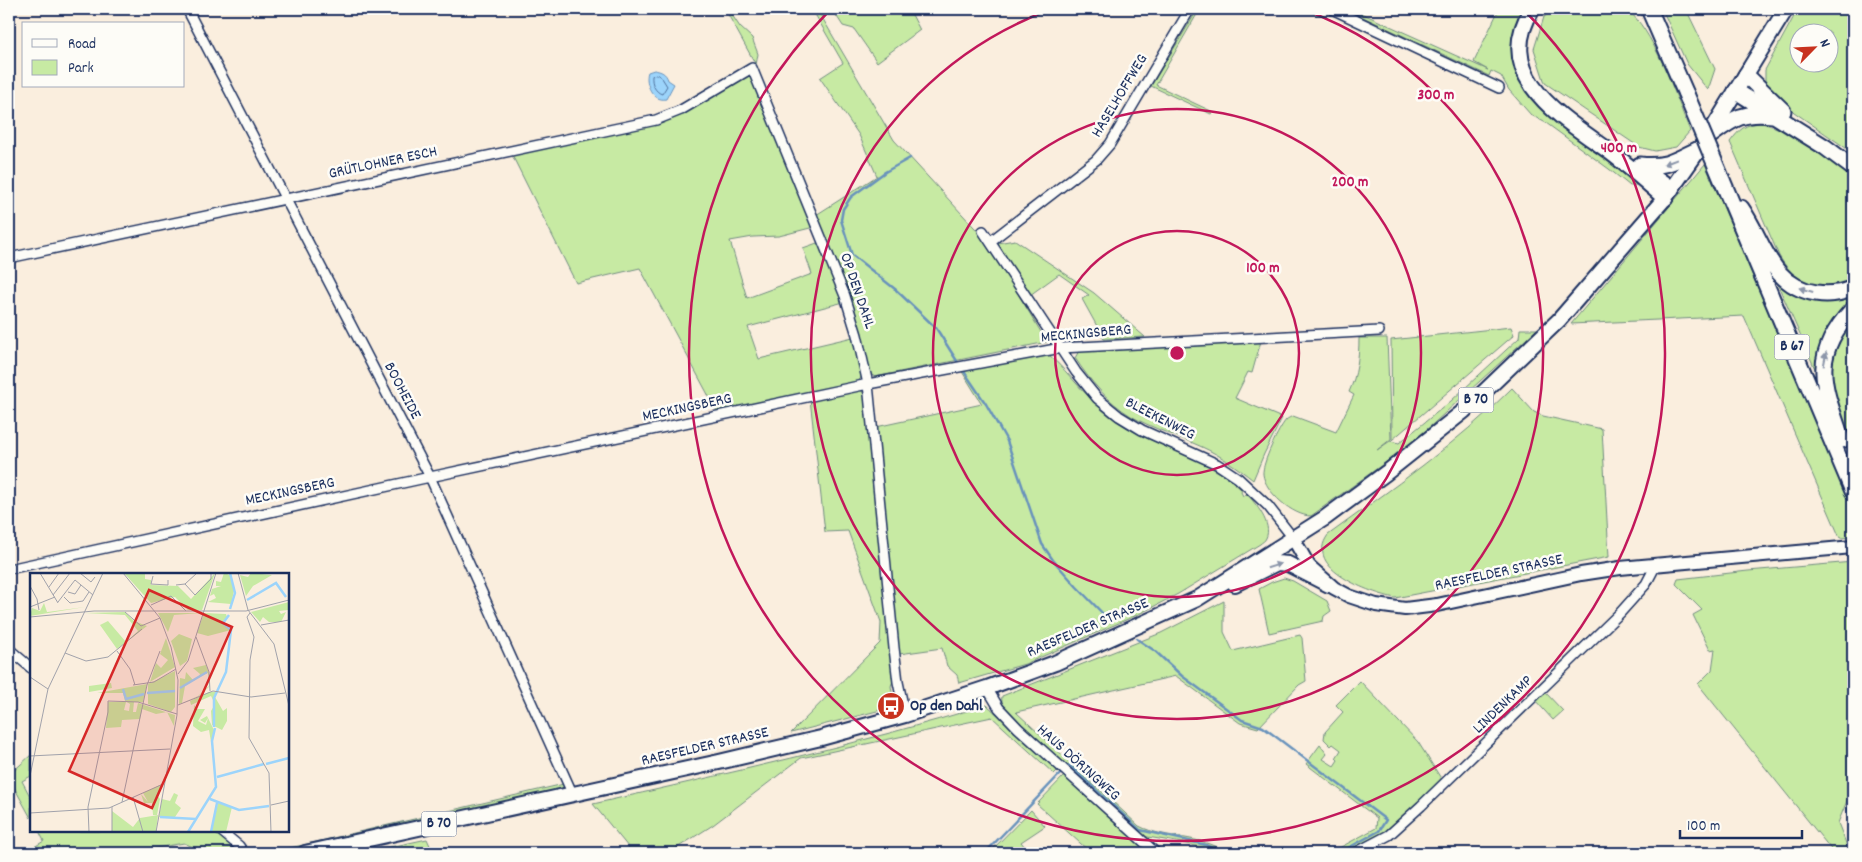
<svg xmlns="http://www.w3.org/2000/svg" width="1862" height="862" font-family="Dekko,sans-serif">
<style>
.green{fill:#c7eaa3;stroke:#718c80;fill-rule:evenodd}
.water{fill:#9cd4fb;stroke:#6892bc}
.lines{fill:none;stroke-linecap:round;stroke-linejoin:round}
.shore{stroke:#4f719d;stroke-width:1}
.stream{stroke:#6892bc;stroke-width:2.5}
.minor-casing{stroke:#1b2f5e;stroke-width:12}
.secondary-casing{stroke:#1b2f5e;stroke-width:16}
.primary-casing{stroke:#1b2f5e;stroke-width:18}
.trunk-casing{stroke:#1b2f5e;stroke-width:19}
.minor{stroke:#fdfcf7;stroke-width:9}
.secondary{stroke:#fdfcf7;stroke-width:12}
.primary{stroke:#fdfcf7;stroke-width:14}
.trunk{stroke:#fdfcf7;stroke-width:15}
.trunk-bridge-casing{stroke:#1b2f5e;stroke-width:19;stroke-linecap:butt}
.trunk-bridge{stroke:#fdfcf7;stroke-width:15}
.oneway{fill:#8c96aa}
.ring{fill:none;stroke:#c2185b;stroke-width:2.5}
.labels{text-anchor:middle;dominant-baseline:central;stroke-width:5;stroke-linejoin:round;paint-order:stroke}
.shield{fill:#fdfcf7;stroke:#5f6c8c;stroke-width:1}
.shield-label{font-size:15px;font-weight:bold;fill:#1b2f5e}
.street-label{font-size:16px;fill:#1b2f5e;stroke:#fdfcf7}
.poi-label{font-size:16px;font-weight:bold;fill:#1b2f5e;stroke:#fdfcf7;text-anchor:start}
.inset-river{fill:none;stroke:#9cd4fb;stroke-width:2.5}
.inset-road{fill:none;stroke:#a1a2ab;stroke-width:1}
.view{fill:#d62828;fill-opacity:0.15;stroke:#d62828;stroke-width:2.5}
.inset-edge{fill:none;stroke:#1b2f5e;stroke-width:2.5}
.centre{fill:#c2185b;stroke:#fdfcf7;stroke-width:2.5}
.ring-label{font-size:15px;text-anchor:middle;font-weight:bold;fill:#c2185b;stroke:#fdfcf7;stroke-width:5;stroke-linejoin:round;paint-order:stroke}
</style>
<rect width="100%" height="100%" fill="#faeede"/>
<filter id="ink" filterUnits="userSpaceOnUse"><feTurbulence type="fractalNoise" baseFrequency=".02" numOctaves="2"/><feDisplacementMap in="SourceGraphic" scale="10" xChannelSelector="R" yChannelSelector="G"/><feConvolveMatrix kernelMatrix="1 2 1 2 8 2 1 2 1" color-interpolation-filters="sRGB"/></filter>
<g filter="url(#ink)">
<path class="green" d="M725 9H728L740 27 752 38 758 54 756 65Z
M812 9H817L894 140 985 239 1047 342 875 377 869 373 855 310 816 215 877 176 859 135 820 78 843 63Z
M832 9H909L920 30 877 62 854 29 843 26Z
M1198 9H1200L1156 85 1213 112 1211 114 1151 86Z
M1346 9H1352L1488 70 1474 62 1499 9H1526L1520 74 1641 184 1630 186 1609 169 1546 123 1531 115 1509 90 1501 76 1491 71 1489 76Z
M1555 9H1625C1652 24 1677 100 1690 131L1676 147 1655 151 1639 147 1545 83 1534 49 1544 17Z
M1662 9H1686L1715 69 1708 90 1687 64Z
M1798 9H1853V153L1794 112 1769 89 1765 82V70ZM1800 32H1830V62H1800Z
M747 75 752 77 814 227 779 236 753 237 730 241 747 298 812 274 803 248 820 242 844 302 748 327 759 359 853 337 862 376 858 382 719 415 640 268 576 283 512 155 658 123Z
M1762 123C1795 132 1826 154 1853 175V283C1819 292 1798 287 1779 256L1730 142C1740 129 1744 124 1762 123Z
M1705 164 1853 510V537L1840 538 1744 316 1571 324Z
M1015 240 1094 293 1145 337 1104 339 1082 299 1089 295 1059 274 1030 295 997 243Z
M1771 269 1790 287 1853 293V303L1819 378Z
M1853 320V442C1832 391 1818 369 1853 320Z
M1511 327 1514 335 1392 440 1391 340Z
M1520 329H1537L1411 444 1311 516C1293 516 1265 492 1263 474 1262 463 1279 428 1286 420 1288 418 1291 417 1293 416L1336 432 1354 395 1349 392C1357 375 1359 357 1359 338H1387L1391 439 1377 450 1390 441 1399 443 1451 401 1519 338Z
M1261 341 1252 373 1248 372 1235 398 1282 418 1264 454 1253 480C1238 468 1220 455 1202 447 1178 436 1153 429 1131 416 1107 401 1090 381 1075 358L1079 351Z
M1047 353C1072 375 1090 404 1118 422 1157 448 1208 457 1242 490L1241 492 1243 496 1247 494C1255 503 1273 524 1266 538 1265 541 1262 542 1260 544L1178 594 1137 615 1025 664 959 683 957 675 947 666 942 648 899 654 876 427 982 404 961 370Z
M1512 388 1534 412 1543 416 1602 429 1609 557 1395 598C1371 593 1303 569 1328 535 1391 489 1457 444 1512 388Z
M859 389 865 394 893 681 891 686 892 692 894 694 890 707 881 710 791 733 880 643 881 622 848 531 825 532 810 399Z
M1853 562V786L1838 823 1849 851 1845 853H1834L1698 684 1712 670 1715 649 1710 650 1693 615 1702 610 1676 584 1678 579 1748 571Z
M1284 578 1293 581 1327 601 1331 611 1324 616 1323 621 1269 633 1259 589 1272 582Z
M1224 601V632L1233 651 1300 635 1302 638 1306 681 1299 685 1258 728 1240 723 1176 676 1016 712 1139 826C1166 840 1201 834 1226 853H1216L1204 848 1182 843 1142 836 1013 718C1008 711 1000 705 1002 696L1161 633Z
M1360 681 1418 742 1442 780 1399 823 1380 836 1349 853H1330L1376 828 1377 818 1306 764 1320 745 1327 754 1323 759 1334 766 1338 760 1336 758 1341 750 1333 744 1331 746 1324 739 1325 732 1343 712 1336 705Z
M1545 692 1563 711 1553 720 1535 700Z
M987 705 1058 770 1054 774 992 717 801 758 713 825 669 853H633L593 804C725 774 857 745 987 705Z
M31 755V776L22 781 31 798V818L9 778V775Z
M1064 776 1148 853H1091L1037 804Z
M564 784 562 792 441 820 283 853H259L290 848Z
M1031 810 1045 826 1021 842 1030 853H989Z
M39 831H216L239 853H206L184 843 128 853H24L44 841Z
M427 839 432 850 419 853H363Z"/>
<path class="water" d="M654 70C661 71 666 73 668 80L674 84 666 99C653 102 644 83 648 72Z"/>
<g class="lines">
<path class="shore" d="M658 75 662 78 667 86 662 94C655 92 651 83 652 76Z"/>
<path class="stream" d="M910 158 885 172 851 197 843 209 841 220 852 255 895 289 936 328 957 361
M963 370 986 404 1007 441 1042 544 1053 560 1077 587 1111 622
M1137 639 1155 651 1182 676 1242 720 1263 727 1386 820 1379 831 1339 853
M1069 765 1140 830 1206 845 1222 853
M1853 801 1848 809 1853 844
M985 853 1061 773"/>
<g class="minor-casing">
<path id="minor" d="M187 9 430 477 573 795
M1332 9 1499 88
M983 231 1076 372 1097 398 1119 416 1142 430 1217 464 1238 478 1268 506 1293 538
M991 241 1096 160 1110 144 1190 9
M9 258 656 120 681 110 752 68 845 296 857 335 868 384 894 648 898 682 905 715
M9 569 430 477 868 384 1061 348 1379 331
M9 649 31 668
M987 688 999 708 1018 728 1156 853
M221 831 239 846 244 853
M1355 853 1389 835 1421 806 1620 613 1646 584 1657 563"/>
</g>
<g class="secondary-casing">
<path id="secondary" d="M1293 538 1309 566 1334 588 1349 596 1376 605 1405 609 1437 605 1581 574 1620 568 1853 547"/>
</g>
<g class="primary-casing">
<path id="primary" d="M1235 584 1277 563 1288 564 1329 585
M305 853 719 762 821 738 905 715 987 688 1055 663 1197 599 1325 518 1386 473 1464 411 1559 320 1665 198 1707 138 1786 9"/>
</g>
<g class="trunk-casing">
<path id="trunk" d="M1532 9C1491 77 1562 117 1609 151 1629 166 1647 182 1665 198
M1649 9 1686 94
M1746 75 1783 111
M1736 91 1825 147 1853 168
M1707 138C1732 120 1740 111 1773 115
M1640 165C1667 168 1676 160 1699 149
M1648 172 1671 189
M1722 180 1853 491
M1741 208C1764 241 1770 286 1816 293 1828 295 1842 293 1853 288
M1842 440C1823 385 1809 356 1853 309"/>
</g>
<use href="#minor" class="minor"/>
<use href="#secondary" class="secondary"/>
<use href="#primary" class="primary"/>
<use href="#trunk" class="trunk"/>
<g class="trunk-bridge-casing">
<path id="trunk-bridge" d="M1686 94 1722 180"/>
</g>
<use href="#trunk-bridge" class="trunk-bridge"/>
</g>
<defs><path id="oneway-solid" d="M-6-.8H1V-3.2L6.5 0L1 3.2V.8H-6Z" transform="scale(1.25)"/></defs>
<g class="oneway">
<use href="#oneway-solid" transform="translate(1670 162) rotate(159)"/>
<use href="#oneway-solid" transform="translate(1806 290) rotate(-164)"/>
<use href="#oneway-solid" transform="translate(1825 359) rotate(-79)"/>
<use href="#oneway-solid" transform="translate(1274 566) rotate(-18)"/>
</g>
</g>
<g class="ring">
<circle cx="1177" cy="353" r="122"/>
<circle cx="1177" cy="353" r="244"/>
<path d="M1302 9A366 366 0 1 1 1052 9"/>
<path d="M1525 11A488 488 0 1 1 829 11"/>
</g>
<defs>
<g id="bus-disc" transform="scale(1.4375)"><circle r="9.5" fill="#c8321e" stroke="#fdfcf7"/><path d="M-5-6H5V4H4V6H2V4H-2V6H-4V4H-5ZM-3.5-4V0h7V-4ZM-3.5 1.2v1.5H-2V1.2ZM2 1.2v1.5H3.5V1.2Z" fill="#fff"/></g>
</defs>
<g fill-rule="evenodd">
<use href="#bus-disc" x="891" y="706"/>
</g>
<g class="labels">
<g class="shield">
<rect x="1774.5" y="334.5" width="35" height="25" rx="4"/>
<rect x="1458.5" y="387.5" width="35" height="25" rx="4"/>
<rect x="421.5" y="811.5" width="35" height="25" rx="4"/>
</g>
<g class="shield-label">
<text x="1792" y="347">B 67</text>
<text x="1476" y="400">B 70</text>
<text x="439" y="824">B 70</text>
</g>
<g class="street-label">
<text transform="translate(1120 96) rotate(-59)">HASELHOFFWEG</text>
<text transform="translate(383 163) rotate(-12)">GRÜTLOHNER ESCH</text>
<text transform="translate(857 291) rotate(71)">OP DEN DAHL</text>
<text transform="translate(1086 334) rotate(-5)">MECKINGSBERG</text>
<text transform="translate(402 391) rotate(62)">BOOHEIDE</text>
<text transform="translate(687 408) rotate(-12)">MECKINGSBERG</text>
<text transform="translate(1160 419) rotate(27)">BLEEKENWEG</text>
<text transform="translate(290 492) rotate(-12)">MECKINGSBERG</text>
<text transform="translate(1499 573) rotate(-12)">RAESFELDER STRASSE</text>
<text transform="translate(1088 628) rotate(-23)">RAESFELDER STRASSE</text>
<text transform="translate(1503 705) rotate(-44)">LINDENKAMP</text>
<text transform="translate(705 747) rotate(-13)">RAESFELDER STRASSE</text>
<text transform="translate(1078 763) rotate(42)">HAUS DÖRINGWEG</text>
</g>
<g class="poi-label">
<text x="910" y="706">Op den Dahl</text>
</g>
</g>
<g transform="translate(30 573)">
<rect width="259" height="259" fill="#faeede"/>
<path d="M94 0H115V6L121 7V12L148 13 161 26 185 0 172 37H158L145 24 121 30ZM194 0 200 2 204 18 201 31 178 29 186 25 184 21 180 23 182 16 191 13H186V8L191 9ZM221 0 242 2 223 13 216 23 210 2 218 4ZM259 29 258 37 249 38 251 41 256 39 251 49H239L233 44 230 49 221 39ZM14 30 17 39 10 40 55 34 0 43 2 35 10 38ZM95 39 104 48 117 53 87 76 70 52 78 48 96 69 108 58 95 42 55 40ZM128 40H171L144 42 138 59ZM174 40 196 41 197 44 192 49 201 57 178 63 167 60ZM149 61 162 66 157 88 150 93 141 68ZM136 65 145 94 120 109 126 90 131 95 138 87 130 81ZM176 92 179 100 180 113 169 123 152 130 149 131 150 105 155 106 156 99 163 107 155 113 152 130 168 123 179 113 178 100 169 104 170 101 163 95ZM145 98V134L141 139 118 131V111ZM81 110 82 115 59 119V113ZM117 111 113 129H104L103 139H106L108 130 145 142 144 153 137 139 126 141 112 136 110 146 92 147 91 154 76 155 78 129H96L94 137 99 138 100 131 95 128 93 120H67ZM179 119H187L185 124 193 138 197 135V148L192 157 182 152 181 138 185 131 181 123 161 132 160 128ZM164 132 167 136H175L168 148 176 152 178 145 175 150 170 147 177 143 184 157 181 169 179 157 171 159 163 153ZM132 211 127 222 130 226 127 242H123L122 230H114L111 221 118 229 113 220ZM144 220 148 222 145 230 151 235 145 244H129L132 226 140 228ZM188 230 202 234 196 259H181ZM82 238 103 254 110 245 128 242 126 259H82Z" fill="#c7eaa3"/>
<path class="inset-river" d="M200 0 205 20 200 36M217 27 246 10 256 24M150 115 177 99M93 116 96 126 114 121M117 120 145 118M184 154V125L196 99 201 57 193 50 199 42M236 191 259 185M187 204 234 191M180 226 209 237 239 233M130 244 166 246M158 259 186 214 182 168 185 155M181 259 187 230"/>
<path class="inset-road" d="M10 0 28 30M50 0 61 9 65 4M93 0 130 45 141 74 148 107 147 142 126 259M208 0 218 37 244 71 259 133M123 3 121 11 138 12V7M155 11 165 22 181 6V0M146 12 155 11 167 0M0 13 7 26 9 37M19 14 29 0M38 19 45 21 51 12M23 22 40 0M34 24 40 30 53 28 59 19M28 29 45 7 63 22M121 32 141 23 156 38M0 34 25 24M95 39 111 53 130 45M220 40 217 44 224 64 220 87 219 165 239 200 241 259M0 44 64 38H216L259 27M231 52 259 47M166 64 179 99 180 118M87 78 100 96 105 112M35 80 56 88 78 84 112 56M148 101 158 88 186 0M0 104 18 116M103 112 124 109 146 96M148 132 183 118 221 124 255 120M0 183 140 176M0 203 18 116 73 0M103 224 113 259M92 229 117 112 130 78M241 232 259 228M82 234V259M0 240 79 235 133 211M59 259 58 234 78 139V128L108 129 147 141"/>
<path class="view" d="M119 17 202 54 122 235 39 198Z"/>
<rect width="259" height="259" class="inset-edge"/>
</g>
<circle cx="1177" cy="353" r="8" class="centre"/>
<g class="ring-label">
<text x="1436" y="99">300 m</text>
<text x="1619" y="152">400 m</text>
<text x="1350" y="186">200 m</text>
<text x="1263" y="272">100 m</text>
</g>
<rect width="1862" height="862" fill="none" stroke="#fdfcf7" stroke-width="30"/>
<rect x="15" y="15" width="1832" height="832" fill="none" stroke="#1b2f5e" stroke-width="2" filter="url(#ink)"/>
<rect x="22" y="22" width="162" height="65" fill="#fdfcf7" stroke="#a3aaba"/>
<rect x="32" y="39" width="25" height="8" fill="#fdfcf7" stroke="#a3aaba"/>
<text x="68" y="48" font-size="15" fill="#1b2f5e">Road</text>
<rect x="32" y="60" width="25" height="15" fill="#c7eaa3" stroke="#a3aaba"/>
<text x="68" y="72" font-size="15" fill="#1b2f5e">Park</text>
<g transform="translate(1814 48) rotate(66)"><circle r="24" fill="#fdfcf7" stroke="#a3aaba"/>
<path d="M0-4L9 19L0 12L-9 19Z" fill="#c8321e"/>
<text y="-8" font-size="14" font-weight="bold" text-anchor="middle" fill="#1b2f5e">N</text>
</g>
<path d="M1680 830v8h122v-8" fill="none" stroke="#1b2f5e" stroke-width="2.5"/>
<text x="1687" y="830" font-size="15" fill="#1b2f5e" stroke="#fdfcf7" stroke-width="4" paint-order="stroke">100 m</text>
</svg>
